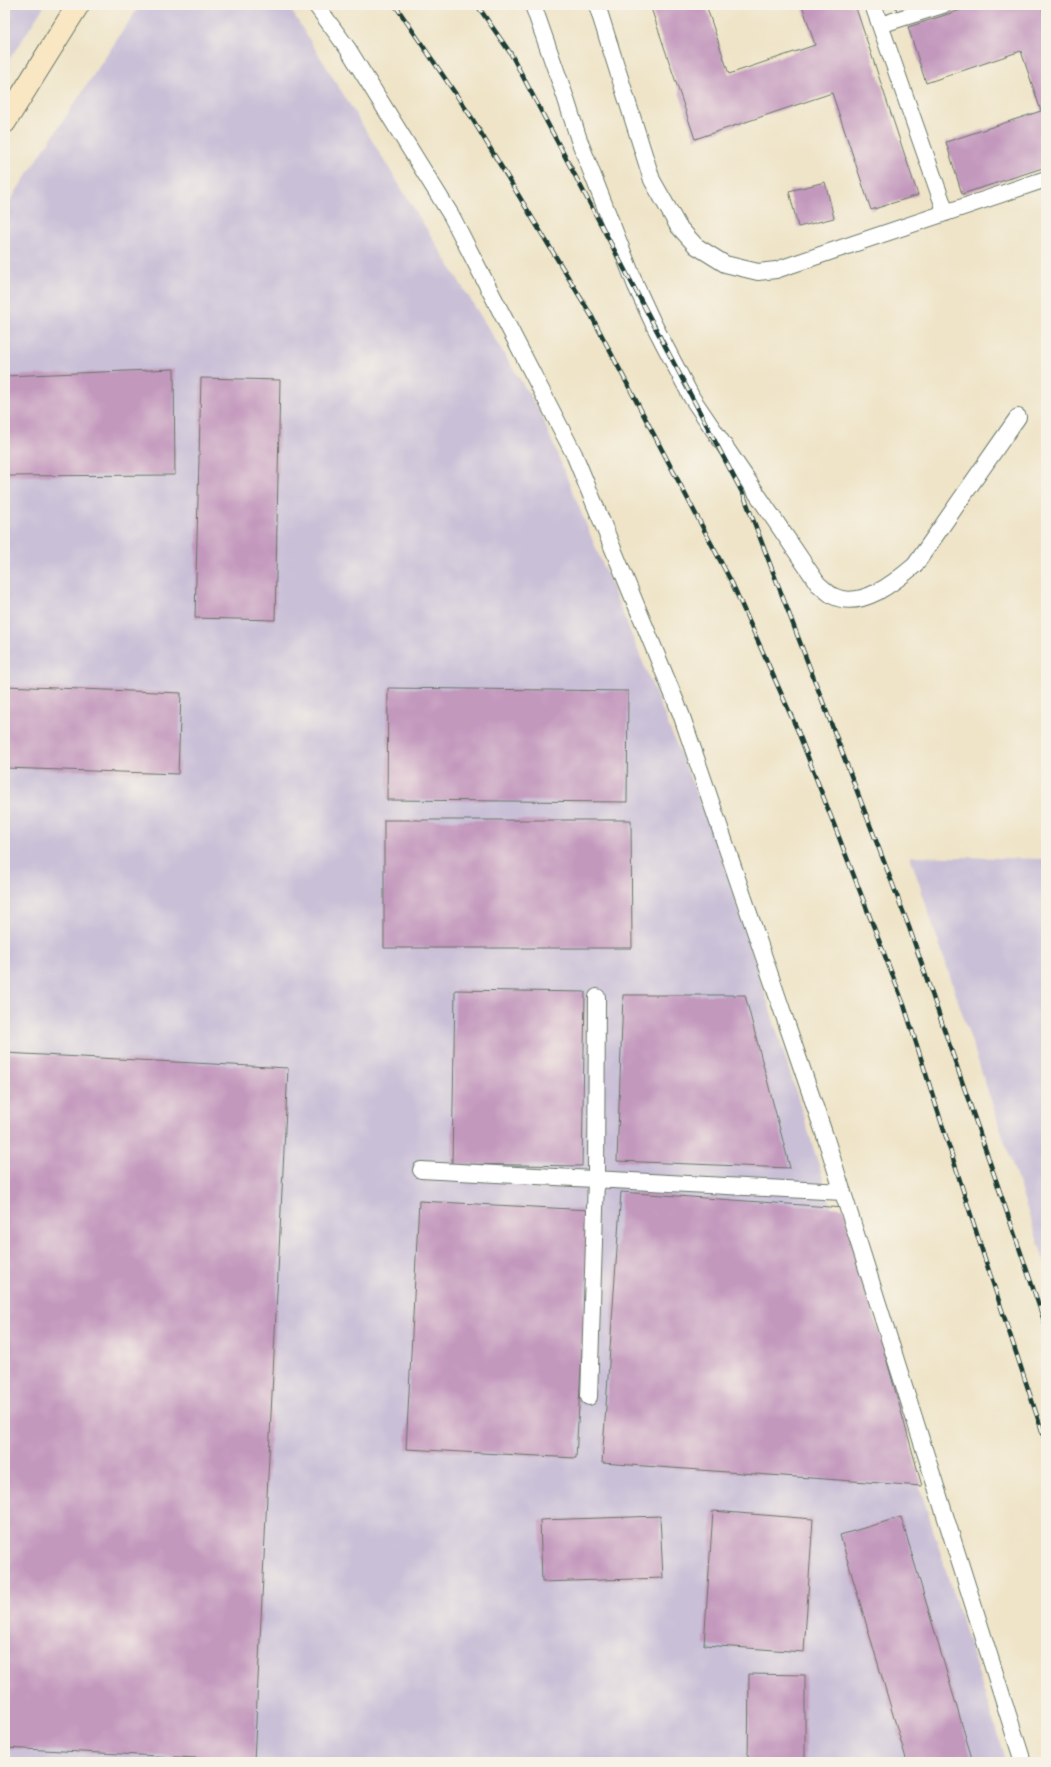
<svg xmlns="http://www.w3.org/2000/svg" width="1051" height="1767" font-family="'Playpen Sans',sans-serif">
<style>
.industrial{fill:#c9bfd7}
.building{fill:#c398bd}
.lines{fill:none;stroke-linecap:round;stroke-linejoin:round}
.lane-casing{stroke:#687768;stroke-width:18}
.secondary-casing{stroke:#687768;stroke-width:24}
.lane{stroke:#fff;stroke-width:16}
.secondary{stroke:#f9e7c3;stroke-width:22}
.rail-casing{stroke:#1f3d34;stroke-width:4.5}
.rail{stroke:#f7f3e8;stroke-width:3;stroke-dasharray:9;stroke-linecap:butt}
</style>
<rect width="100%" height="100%" fill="#f7f3e8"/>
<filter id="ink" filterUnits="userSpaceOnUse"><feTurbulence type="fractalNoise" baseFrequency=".025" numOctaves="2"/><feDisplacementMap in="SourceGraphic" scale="8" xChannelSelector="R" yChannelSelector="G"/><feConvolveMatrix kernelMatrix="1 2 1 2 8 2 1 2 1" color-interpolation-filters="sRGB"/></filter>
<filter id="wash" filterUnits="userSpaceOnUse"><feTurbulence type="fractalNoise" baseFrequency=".012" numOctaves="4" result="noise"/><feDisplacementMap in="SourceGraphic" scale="16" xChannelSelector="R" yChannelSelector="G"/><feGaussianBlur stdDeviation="0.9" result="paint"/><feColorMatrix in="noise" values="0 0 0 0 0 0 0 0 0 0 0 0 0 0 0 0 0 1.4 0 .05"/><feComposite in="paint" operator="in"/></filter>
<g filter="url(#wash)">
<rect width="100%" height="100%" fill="#efe4c8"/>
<path class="industrial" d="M5 5H45L5 66Z
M140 5H288L540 412 721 853 1006 1762H5V208Z
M910 856 1046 859V1266Z"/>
<g id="blocks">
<path class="building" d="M650 5H706L729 74 815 45 802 5H855L918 195 871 210 832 93 695 139Z
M895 5H915L897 11Z
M976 5H1041L1046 21V167L962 194 946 142 1041 111 1021 51 926 83 908 27Z
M825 182 834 218 798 227 789 191Z
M174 369 175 475 5 476V376Z
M201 378 280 380 275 620 195 618Z
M5 686 181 693 178 774 5 768Z
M388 688 628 691 627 802 387 800Z
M384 820H631L632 948H384Z
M455 990 585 992 582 1166 452 1164Z
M623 995H745L790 1168 617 1161Z
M5 1053 288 1068 254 1761 5 1748Z
M621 1192 844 1208 922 1486 602 1463Z
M419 1201 590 1210 576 1458 406 1449Z
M713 1511 813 1519 804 1652 704 1645Z
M660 1516 663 1578 542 1582 540 1520Z
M901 1517 973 1762H907L840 1535Z
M749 1674 805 1675V1762H748Z"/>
</g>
</g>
<g filter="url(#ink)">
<use href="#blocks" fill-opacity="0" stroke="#687768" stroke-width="1"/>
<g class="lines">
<g class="lane-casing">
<path id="lane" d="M316 5 348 49 451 215 574 454 681 714 826 1139 1023 1762
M533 5 565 96 579 140 636 286 654 325 692 398 818 584C823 588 828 593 833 596 861 610 895 582 915 565L1018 417
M597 5 652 180 678 226 696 246 725 264 758 272 776 270 1046 179
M873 5 946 213
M880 25 943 5
M421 1170 843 1192
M589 1397 596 1179 597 997"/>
</g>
<g class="secondary-casing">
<path id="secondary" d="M5 122 78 5"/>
</g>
<use href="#lane" class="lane"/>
<use href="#secondary" class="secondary"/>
<g class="rail-casing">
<path id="rail" d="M395 5 470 115 591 315 732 583 797 729 904 1005 983 1253 1046 1443
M477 5 511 54 744 496 909 927 1046 1326"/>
</g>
<use href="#rail" class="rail"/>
</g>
</g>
<rect width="1051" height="1767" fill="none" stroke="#f7f3e8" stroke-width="20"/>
</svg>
